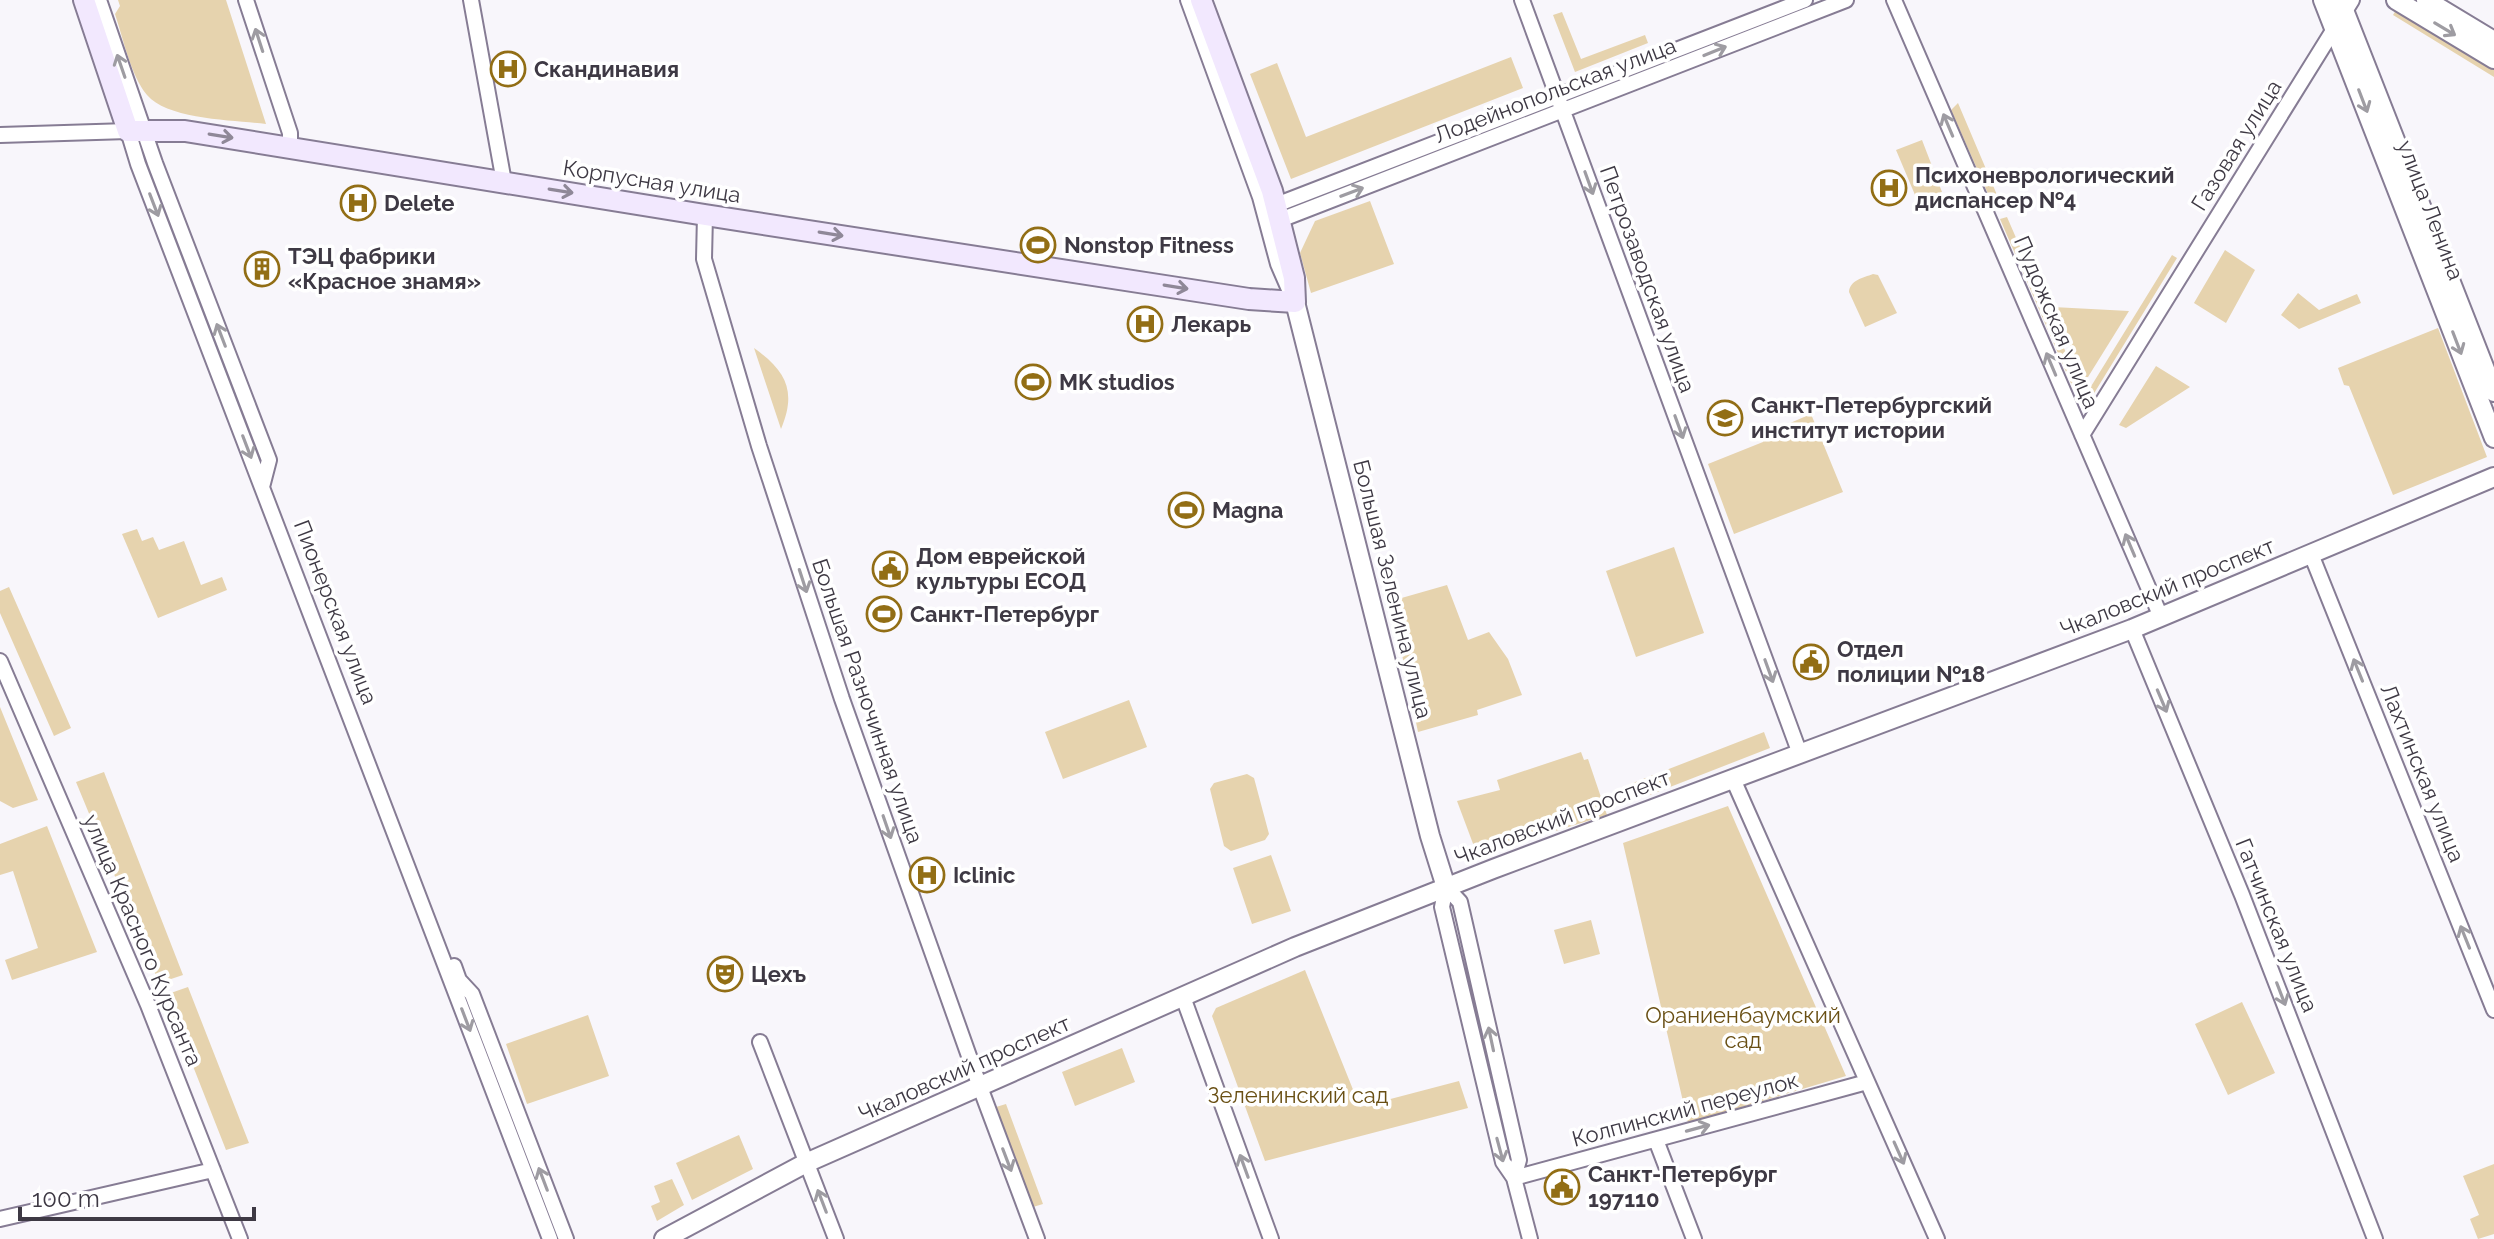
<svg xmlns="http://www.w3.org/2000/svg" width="2494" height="1239" font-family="Raleway,sans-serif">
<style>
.green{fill:#e6d3ae}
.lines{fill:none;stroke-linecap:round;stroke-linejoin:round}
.minor-casing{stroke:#867c94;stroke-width:18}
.tertiary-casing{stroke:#867c94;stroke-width:22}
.secondary-casing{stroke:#867c94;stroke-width:24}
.minor{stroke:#fff;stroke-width:14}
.tertiary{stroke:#fff;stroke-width:18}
.secondary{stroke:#f2e8fe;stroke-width:20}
.oneway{stroke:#9e9ca2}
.oneway2{stroke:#8f8898}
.labels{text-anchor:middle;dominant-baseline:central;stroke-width:7;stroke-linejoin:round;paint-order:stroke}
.poi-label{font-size:22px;font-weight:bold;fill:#3e3944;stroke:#fff;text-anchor:start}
.street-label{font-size:22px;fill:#3e3944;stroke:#fff}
.park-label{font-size:22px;fill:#694f13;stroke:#fff}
</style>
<rect width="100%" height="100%" fill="#f8f6fb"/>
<path class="green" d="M118 0H226L266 124C235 120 168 120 147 95 131 76 123 38 115 14L120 6Z
M2396 10 2494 69V77L2393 15Z
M1562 12 1581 59 1645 35 1648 43 1575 72 1553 15Z
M1511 57 1523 88 1291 179 1250 74 1277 63 1306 137Z
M1958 103 2000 202 1993 205 1951 110Z
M1922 140 1942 192 1918 202 1896 150Z
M1370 201 1394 264 1311 293 1300 253 1315 221Z
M2007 217 2080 385 2073 388 2000 219Z
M2225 250 2255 270 2226 323 2194 303Z
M2172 255 2177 258 2093 395 2090 388Z
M1873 274 1878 275 1897 313 1865 327 1849 292C1850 280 1863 278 1873 274Z
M2298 293 2319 310 2357 294 2361 303 2299 329 2281 315Z
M2053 307 2129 311 2088 377 2084 378Z
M2438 328 2487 457 2393 495 2349 386 2344 385 2338 368Z
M754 348C786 371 797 391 781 429Z
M2156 366 2190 387 2126 428 2119 425Z
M1811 414 1843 492 1734 534 1708 464 1763 442 1767 433Z
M137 529 142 541 153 537 159 550 184 541 201 585 222 577 227 590 158 618 122 534Z
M1674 547 1704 633 1636 657 1606 571Z
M1447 585 1468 640 1489 632 1508 659 1522 695 1477 710 1478 715 1418 732 1391 601Z
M9 587 71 728 54 736 0 613V591Z
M1129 700 1147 747 1063 779 1045 732Z
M0 707 38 800 13 808 0 801Z
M1764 732 1770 748 1647 796 1643 787 1621 794 1625 786Z
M1581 752 1584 760 1588 759 1607 815 1488 852 1475 849 1457 801 1500 790 1497 780Z
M104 772 183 975 159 983 76 782Z
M1247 774 1254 778 1269 834 1265 840 1231 851 1224 846 1210 789 1214 783Z
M1728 806 1846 1076 1688 1123 1623 843Z
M47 826 97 952 12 980 5 960 38 948 13 871 0 875V844Z
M1271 855 1291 911 1252 924 1233 868Z
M1591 920 1600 954 1564 964 1554 930Z
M1305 970 1360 1107 1459 1081 1468 1108 1265 1161 1212 1016 1216 1008Z
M188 987 249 1143 226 1150 165 995Z
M2242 1002 2275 1073 2228 1095 2195 1024Z
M588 1015 609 1076 527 1104 506 1044Z
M1122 1048 1135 1082 1075 1106 1062 1072Z
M1006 1104 1043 1204 1033 1207 996 1107Z
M739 1135 753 1169 692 1200 676 1163Z
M2494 1164V1234L2478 1239 2470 1219 2479 1215 2463 1176Z
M672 1179 684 1205 657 1221 651 1206 660 1202 654 1186Z"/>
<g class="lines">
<g class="minor-casing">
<path id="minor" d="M99 0 155 163 269 460 262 487
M246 0 290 133V147
M471 0 504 182
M1188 0 1260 197 1278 264 1291 294
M1522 0 1800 754
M1894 0 2161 617
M0 135 128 131 138 164 550 1239
M1276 205 1805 0
M705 215 704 259 759 446 842 699 980 1087 1037 1239
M1280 220 1846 0
M2082 435 2352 0
M2311 554 2494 1010
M2132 629 2242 895 2375 1239
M0 661 148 1005 240 1239
M1733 779 1937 1239
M1446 887 1442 907 1503 1162 1514 1178 1530 1239
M1446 887 1460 902 1519 1160 1514 1178
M454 966 459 980 472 994 566 1239
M1183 997 1271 1239
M760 1042 836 1239
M1656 1140 1694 1239
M1514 1178 1867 1082
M0 1219 213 1170"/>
</g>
<g class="tertiary-casing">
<path id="tertiary" d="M2323 0 2494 438
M2340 0 2494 392
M2396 0 2494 59
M2426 0 2494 41
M1295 302 1430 836 1446 887
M664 1239 806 1163 1295 947 1493 869 2132 629 2494 477"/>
</g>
<g class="secondary-casing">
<path id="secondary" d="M84 0 128 131H185L705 215 1249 299 1295 302 1294 278 1272 191 1201 0"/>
</g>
<use href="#minor" class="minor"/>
<use href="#tertiary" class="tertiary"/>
<use href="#secondary" class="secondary"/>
</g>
<defs><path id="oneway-shaft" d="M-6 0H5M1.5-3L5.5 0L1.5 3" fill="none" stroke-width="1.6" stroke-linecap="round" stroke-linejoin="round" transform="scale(2)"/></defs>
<g class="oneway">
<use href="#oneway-shaft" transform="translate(2445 29) rotate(31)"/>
<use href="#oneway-shaft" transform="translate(259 40) rotate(-108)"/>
<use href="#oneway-shaft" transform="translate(1715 51) rotate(-22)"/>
<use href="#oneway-shaft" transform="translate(121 66) rotate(-109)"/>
<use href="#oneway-shaft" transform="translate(2363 101) rotate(69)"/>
<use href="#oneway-shaft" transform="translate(1948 125) rotate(-113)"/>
<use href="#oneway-shaft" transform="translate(1589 183) rotate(70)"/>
<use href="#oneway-shaft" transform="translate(1352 192) rotate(-21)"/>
<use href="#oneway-shaft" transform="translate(154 205) rotate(69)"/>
<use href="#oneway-shaft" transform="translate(221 335) rotate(-111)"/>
<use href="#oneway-shaft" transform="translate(2457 343) rotate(69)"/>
<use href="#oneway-shaft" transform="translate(2051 364) rotate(-113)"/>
<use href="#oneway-shaft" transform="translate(1679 427) rotate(70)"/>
<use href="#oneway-shaft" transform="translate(247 447) rotate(69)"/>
<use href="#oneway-shaft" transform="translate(2130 545) rotate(-113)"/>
<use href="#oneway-shaft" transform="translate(803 581) rotate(72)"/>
<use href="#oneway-shaft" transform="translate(2358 670) rotate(-112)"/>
<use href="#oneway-shaft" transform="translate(1769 671) rotate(70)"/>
<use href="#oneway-shaft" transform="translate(2162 701) rotate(67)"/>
<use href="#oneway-shaft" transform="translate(887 827) rotate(71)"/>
<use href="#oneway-shaft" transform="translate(2465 937) rotate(-112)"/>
<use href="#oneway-shaft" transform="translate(2281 994) rotate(69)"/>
<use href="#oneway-shaft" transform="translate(466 1020) rotate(69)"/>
<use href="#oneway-shaft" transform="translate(1491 1039) rotate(-102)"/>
<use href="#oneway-shaft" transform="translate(1698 1128) rotate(-15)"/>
<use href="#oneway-shaft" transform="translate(1500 1150) rotate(75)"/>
<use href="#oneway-shaft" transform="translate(1899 1153) rotate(66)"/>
<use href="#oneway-shaft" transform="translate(1007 1160) rotate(69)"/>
<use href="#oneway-shaft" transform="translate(1244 1166) rotate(-110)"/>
<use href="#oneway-shaft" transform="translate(543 1179) rotate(-111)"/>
<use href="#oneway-shaft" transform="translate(822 1201) rotate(-111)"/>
</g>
<g class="oneway2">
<use href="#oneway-shaft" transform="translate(221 136) rotate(9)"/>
<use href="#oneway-shaft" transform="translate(561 191) rotate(9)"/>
<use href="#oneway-shaft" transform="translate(831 234) rotate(9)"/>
<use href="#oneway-shaft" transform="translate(1176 287) rotate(9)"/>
</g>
<defs>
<g id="hospital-ring" transform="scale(1.8)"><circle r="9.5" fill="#fff" stroke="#926e15" stroke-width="1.5"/><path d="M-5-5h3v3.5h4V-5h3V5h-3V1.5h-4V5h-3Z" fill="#926e15"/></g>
<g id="stadium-ring" transform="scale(1.8)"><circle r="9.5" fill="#fff" stroke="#926e15" stroke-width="1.5"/><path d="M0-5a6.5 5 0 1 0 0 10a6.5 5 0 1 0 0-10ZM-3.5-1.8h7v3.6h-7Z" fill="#926e15"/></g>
<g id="building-ring" transform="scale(1.8)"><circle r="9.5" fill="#fff" stroke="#926e15" stroke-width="1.5"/><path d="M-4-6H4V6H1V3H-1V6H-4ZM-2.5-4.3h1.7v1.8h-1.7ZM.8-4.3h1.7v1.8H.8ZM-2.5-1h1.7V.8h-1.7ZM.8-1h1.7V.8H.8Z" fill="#926e15"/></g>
<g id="university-ring" transform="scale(1.8)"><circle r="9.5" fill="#fff" stroke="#926e15" stroke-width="1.5"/><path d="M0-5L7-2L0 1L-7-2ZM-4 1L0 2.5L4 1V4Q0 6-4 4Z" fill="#926e15"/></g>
<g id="civic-ring" transform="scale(1.8)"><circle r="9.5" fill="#fff" stroke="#926e15" stroke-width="1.5"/><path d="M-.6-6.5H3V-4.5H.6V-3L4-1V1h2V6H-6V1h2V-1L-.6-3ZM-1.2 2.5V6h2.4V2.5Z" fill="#926e15"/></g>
<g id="theatre-ring" transform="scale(1.8)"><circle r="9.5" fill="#fff" stroke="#926e15" stroke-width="1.5"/><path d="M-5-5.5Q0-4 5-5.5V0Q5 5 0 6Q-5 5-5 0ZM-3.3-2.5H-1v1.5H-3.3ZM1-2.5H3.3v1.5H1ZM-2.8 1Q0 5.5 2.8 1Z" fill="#926e15"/></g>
</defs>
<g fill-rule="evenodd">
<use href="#hospital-ring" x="508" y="69"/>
<use href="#hospital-ring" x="1889" y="188"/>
<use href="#hospital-ring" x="358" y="203"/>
<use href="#stadium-ring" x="1038" y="245"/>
<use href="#building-ring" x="262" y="269"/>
<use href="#hospital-ring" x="1145" y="324"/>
<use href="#stadium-ring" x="1033" y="382"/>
<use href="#university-ring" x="1725" y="418"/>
<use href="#stadium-ring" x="1186" y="510"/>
<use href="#civic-ring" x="890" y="569"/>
<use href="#stadium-ring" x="884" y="614"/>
<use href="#civic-ring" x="1811" y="662"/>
<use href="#hospital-ring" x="927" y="875"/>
<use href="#theatre-ring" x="725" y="974"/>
<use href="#civic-ring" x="1562" y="1187"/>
</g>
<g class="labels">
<g class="poi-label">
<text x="534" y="69">Скандинавия</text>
<text x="1915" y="175">Психоневрологический<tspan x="1915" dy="25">диспансер №4</tspan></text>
<text x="384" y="203">Delete</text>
<text x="1064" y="245">Nonstop Fitness</text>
<text x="288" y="256">ТЭЦ фабрики<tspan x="288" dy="25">«Красное знамя»</tspan></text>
<text x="1171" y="324">Лекарь</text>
<text x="1059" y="382">MK studios</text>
<text x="1751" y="405">Санкт-Петербургский<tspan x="1751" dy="25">институт истории</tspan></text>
<text x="1212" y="510">Magna</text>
<text x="916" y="556">Дом еврейской<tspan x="916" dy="25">культуры ЕСОД</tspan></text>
<text x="910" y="614">Санкт-Петербург</text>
<text x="1837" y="649">Отдел<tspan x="1837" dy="25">полиции №18</tspan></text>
<text x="953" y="875">Iclinic</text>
<text x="751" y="974">Цехъ</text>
<text x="1588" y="1174">Санкт-Петербург<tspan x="1588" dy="25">197110</tspan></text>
</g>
<g class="street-label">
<text transform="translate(1555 90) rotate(-21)">Лодейнопольская улица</text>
<text transform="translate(2236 145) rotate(-58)">Газовая улица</text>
<text transform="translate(652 181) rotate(9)">Корпусная улица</text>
<text transform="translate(2431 210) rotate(69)">улица Ленина</text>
<text transform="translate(1648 279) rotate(70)">Петрозаводская улица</text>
<text transform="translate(2057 322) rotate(67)">Пудожская улица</text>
<text transform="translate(2167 587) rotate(-22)">Чкаловский проспект</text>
<text transform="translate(1393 589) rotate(76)">Большая Зеленина улица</text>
<text transform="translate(336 612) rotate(69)">Пионерская улица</text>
<text transform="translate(868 701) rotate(71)">Большая Разночинная улица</text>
<text transform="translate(2423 773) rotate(68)">Лахтинская улица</text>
<text transform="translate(1562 817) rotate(-21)">Чкаловский проспект</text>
<text transform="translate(2277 925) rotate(68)">Гатчинская улица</text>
<text transform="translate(143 940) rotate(67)">улица Красного Курсанта</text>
<text transform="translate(964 1068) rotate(-24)">Чкаловский проспект</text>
<text transform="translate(1685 1109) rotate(-15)">Колпинский переулок</text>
</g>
<g class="park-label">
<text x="1743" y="1015">Ораниенбаумский<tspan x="1743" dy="25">сад</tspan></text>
<text x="1298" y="1095">Зеленинский сад</text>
</g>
</g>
<path d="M20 1207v12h234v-12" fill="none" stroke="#3e3944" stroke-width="4"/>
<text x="32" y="1207" font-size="24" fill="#3e3944" stroke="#ffffff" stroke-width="6" paint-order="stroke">100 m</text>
</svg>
